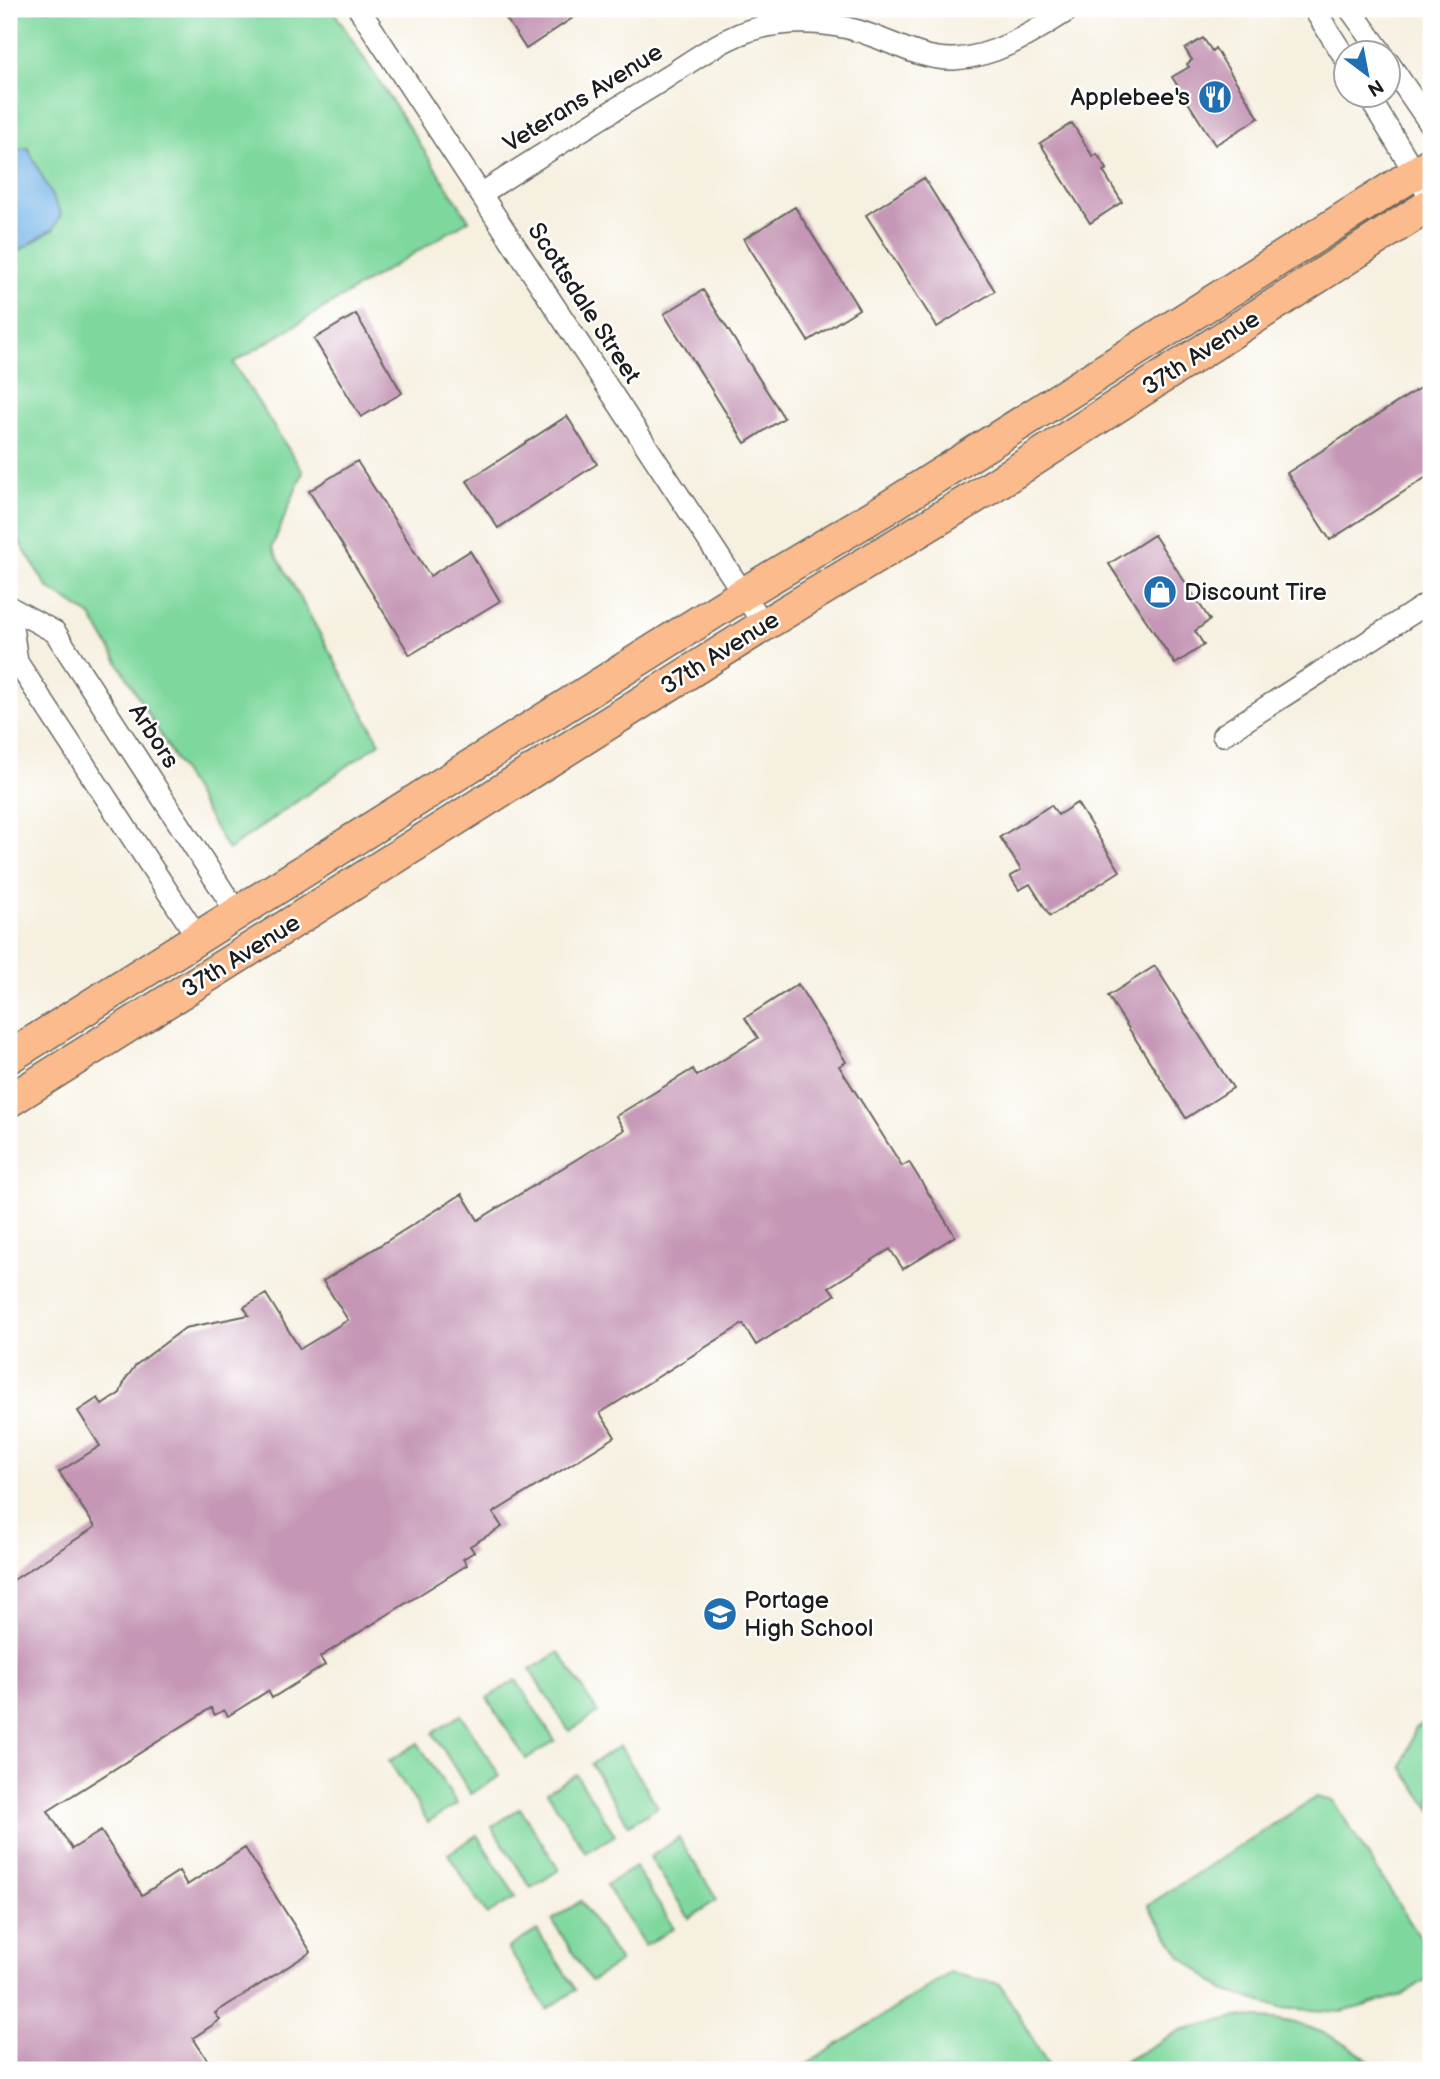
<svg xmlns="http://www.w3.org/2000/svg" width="1440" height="2079" font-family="'Balsamiq Sans',sans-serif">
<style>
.green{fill:#7ed89d;stroke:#4d7a5c;stroke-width:2}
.water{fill:#73b4e7;stroke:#486882;stroke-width:2}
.building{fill:#c596b5}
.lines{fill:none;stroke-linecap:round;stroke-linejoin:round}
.street-casing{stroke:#686661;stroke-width:24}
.primary-casing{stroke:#686661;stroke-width:35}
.street{stroke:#fff;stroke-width:21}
.primary{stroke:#fbbb8c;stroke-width:32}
.labels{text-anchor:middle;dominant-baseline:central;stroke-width:5;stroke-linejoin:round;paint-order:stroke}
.poi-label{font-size:24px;fill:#1c1c1c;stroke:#fff;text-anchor:start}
.street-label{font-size:24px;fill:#1c1c1c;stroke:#fff}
</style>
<rect width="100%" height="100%" fill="#fff"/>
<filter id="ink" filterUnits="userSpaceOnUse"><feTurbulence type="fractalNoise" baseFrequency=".0143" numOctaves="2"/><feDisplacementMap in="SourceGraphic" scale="14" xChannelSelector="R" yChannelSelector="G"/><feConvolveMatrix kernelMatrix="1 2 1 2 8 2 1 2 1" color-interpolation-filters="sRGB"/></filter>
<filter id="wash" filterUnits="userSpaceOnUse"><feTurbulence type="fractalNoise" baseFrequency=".00686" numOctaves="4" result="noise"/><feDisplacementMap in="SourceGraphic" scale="28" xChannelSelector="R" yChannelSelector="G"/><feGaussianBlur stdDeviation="1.57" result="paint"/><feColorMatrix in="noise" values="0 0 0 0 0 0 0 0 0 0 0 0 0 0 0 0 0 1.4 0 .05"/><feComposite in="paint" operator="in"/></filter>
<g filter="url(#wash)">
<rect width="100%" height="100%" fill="#f6f0e0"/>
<path class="green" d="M9 9H332L469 220 233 363 303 472 272 547 380 743 228 850 91 616 47 587 9 525V257L54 229 15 149 9 154Z
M559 1652 598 1713 569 1731 530 1670Z
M516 1680 555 1741 526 1759 487 1698Z
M461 1715 500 1776 471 1794 433 1733Z
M1431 1718V1810L1402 1767 1415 1729Z
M418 1743 457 1804 428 1822 389 1761Z
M620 1746 658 1807 629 1825 591 1764Z
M576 1774 615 1835 586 1853 547 1792Z
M1316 1797 1333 1801 1431 1955V1976L1402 1995 1342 2012 1281 2008 1224 1990 1181 1956 1148 1905Z
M520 1808 559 1870 531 1888 492 1827Z
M477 1835 516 1897 487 1915 448 1854Z
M679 1838 717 1900 689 1918 650 1857Z
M635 1867 674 1928 645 1946 606 1885Z
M581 1901 620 1962 591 1981 552 1920Z
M537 1930 576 1990 547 2009 508 1948Z
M950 1973 1000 1984 1051 2070H798Z
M1237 2017C1252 2018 1267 2018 1281 2020 1316 2026 1354 2045 1378 2070H1128L1123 2062 1181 2030Z"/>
<path class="water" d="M28 148 61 214 54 228 9 257V154L15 149Z"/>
<g id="blocks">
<path class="building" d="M500 9H586L526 49Z
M1203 38 1212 51 1215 48 1259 118 1215 145 1172 77 1189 67 1187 64 1192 60 1185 49Z
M1072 123 1093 157 1097 154 1107 169 1103 171 1122 202 1090 223 1040 143Z
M924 178 995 291 937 327 866 215Z
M795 207 859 309 808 341 744 239Z
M703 290 784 418 745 443 664 314Z
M356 314 402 393 361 417 314 339Z
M1420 388 1431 405V474L1330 540 1287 473Z
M567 416 597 464 498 528 467 481Z
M357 461 430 576 470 551 500 601 410 655 309 491Z
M1154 535 1210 620 1195 631 1204 645 1175 664 1109 564Z
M1077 803 1120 871 1050 916 1030 884 1019 890 1010 876 1021 870 1000 837 1051 805 1058 815Z
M1155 966 1233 1088 1186 1118 1108 996Z
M798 984 846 1062 839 1066 902 1166 909 1162 955 1236 903 1269 890 1249 829 1287 835 1295 756 1345 743 1324 600 1413 615 1437 493 1513 502 1527 470 1546 474 1552 463 1559 467 1565 320 1657 325 1665 272 1698 268 1691 228 1716 224 1710 215 1715 211 1708 48 1811 72 1849 101 1831 142 1895 179 1871 187 1885 245 1848 311 1952 215 2013 220 2020 193 2038 214 2070H9V1583L95 1527 59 1472 100 1446 78 1411 98 1398 102 1405 120 1393 125 1380 136 1365 185 1328 249 1315 244 1307 266 1294 300 1349 348 1320 323 1281 462 1194 478 1220 624 1130 616 1116 693 1069 697 1076 758 1038 745 1018Z"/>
</g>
</g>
<g filter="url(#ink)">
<use href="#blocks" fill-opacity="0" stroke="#686661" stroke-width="2"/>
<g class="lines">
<g class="street-casing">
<path id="street" d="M359 9 764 625
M1314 9 1346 59
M1350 9 1381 52
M1388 62 1431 125
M1367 94 1431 199
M481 194C539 156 598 120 656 84 686 65 724 36 758 28 796 19 838 22 873 36 900 46 925 60 954 59 997 57 1035 31 1070 9
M9 606 17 662 198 938
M9 607 55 632 237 913
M1223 735 1431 601"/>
</g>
<g class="primary-casing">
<path id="primary" d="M9 1057 743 594 887 508 1431 163
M9 1101 764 625 988 489 1431 204"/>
</g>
<use href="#street" class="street"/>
<use href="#primary" class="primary"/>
</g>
</g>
<defs>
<g id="restaurant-disc" transform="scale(1.75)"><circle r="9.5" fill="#1f6fb2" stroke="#fff"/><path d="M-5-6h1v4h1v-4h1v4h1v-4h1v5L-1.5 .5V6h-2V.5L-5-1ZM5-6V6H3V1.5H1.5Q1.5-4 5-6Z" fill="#fff"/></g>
<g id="shop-disc" transform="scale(1.75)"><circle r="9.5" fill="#1f6fb2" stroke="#fff"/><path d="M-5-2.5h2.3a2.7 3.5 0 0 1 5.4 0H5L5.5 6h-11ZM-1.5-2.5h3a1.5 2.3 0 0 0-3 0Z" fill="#fff"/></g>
<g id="school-disc" transform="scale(1.75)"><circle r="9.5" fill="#1f6fb2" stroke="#fff"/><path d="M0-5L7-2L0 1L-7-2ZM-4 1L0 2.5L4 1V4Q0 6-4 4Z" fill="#fff"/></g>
</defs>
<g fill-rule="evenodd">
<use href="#restaurant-disc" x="1215" y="97"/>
<use href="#shop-disc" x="1160" y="592"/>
<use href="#school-disc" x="720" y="1614"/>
</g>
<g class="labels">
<g class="poi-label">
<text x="1190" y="97" text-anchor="end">Applebee's</text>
<text x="1184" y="592">Discount Tire</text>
<text x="744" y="1600">Portage<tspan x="744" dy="28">High School</tspan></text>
</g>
<g class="street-label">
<text transform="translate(583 98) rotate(-32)">Veterans Avenue</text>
<text transform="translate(584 303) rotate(57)">Scottsdale Street</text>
<text transform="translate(1201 353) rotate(-33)">37th Avenue</text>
<text transform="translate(720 653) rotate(-32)">37th Avenue</text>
<text transform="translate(154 736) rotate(57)">Arbors</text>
<text transform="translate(241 956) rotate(-32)">37th Avenue</text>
</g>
</g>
<rect width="1440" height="2079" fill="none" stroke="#fff" stroke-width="35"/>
<g transform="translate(1367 74) rotate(148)"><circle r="33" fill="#ffffff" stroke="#a4a4a4" stroke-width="2"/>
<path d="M0-5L12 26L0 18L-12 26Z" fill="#1f6fb2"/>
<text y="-10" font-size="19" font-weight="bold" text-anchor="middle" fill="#1c1c1c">N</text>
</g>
</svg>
